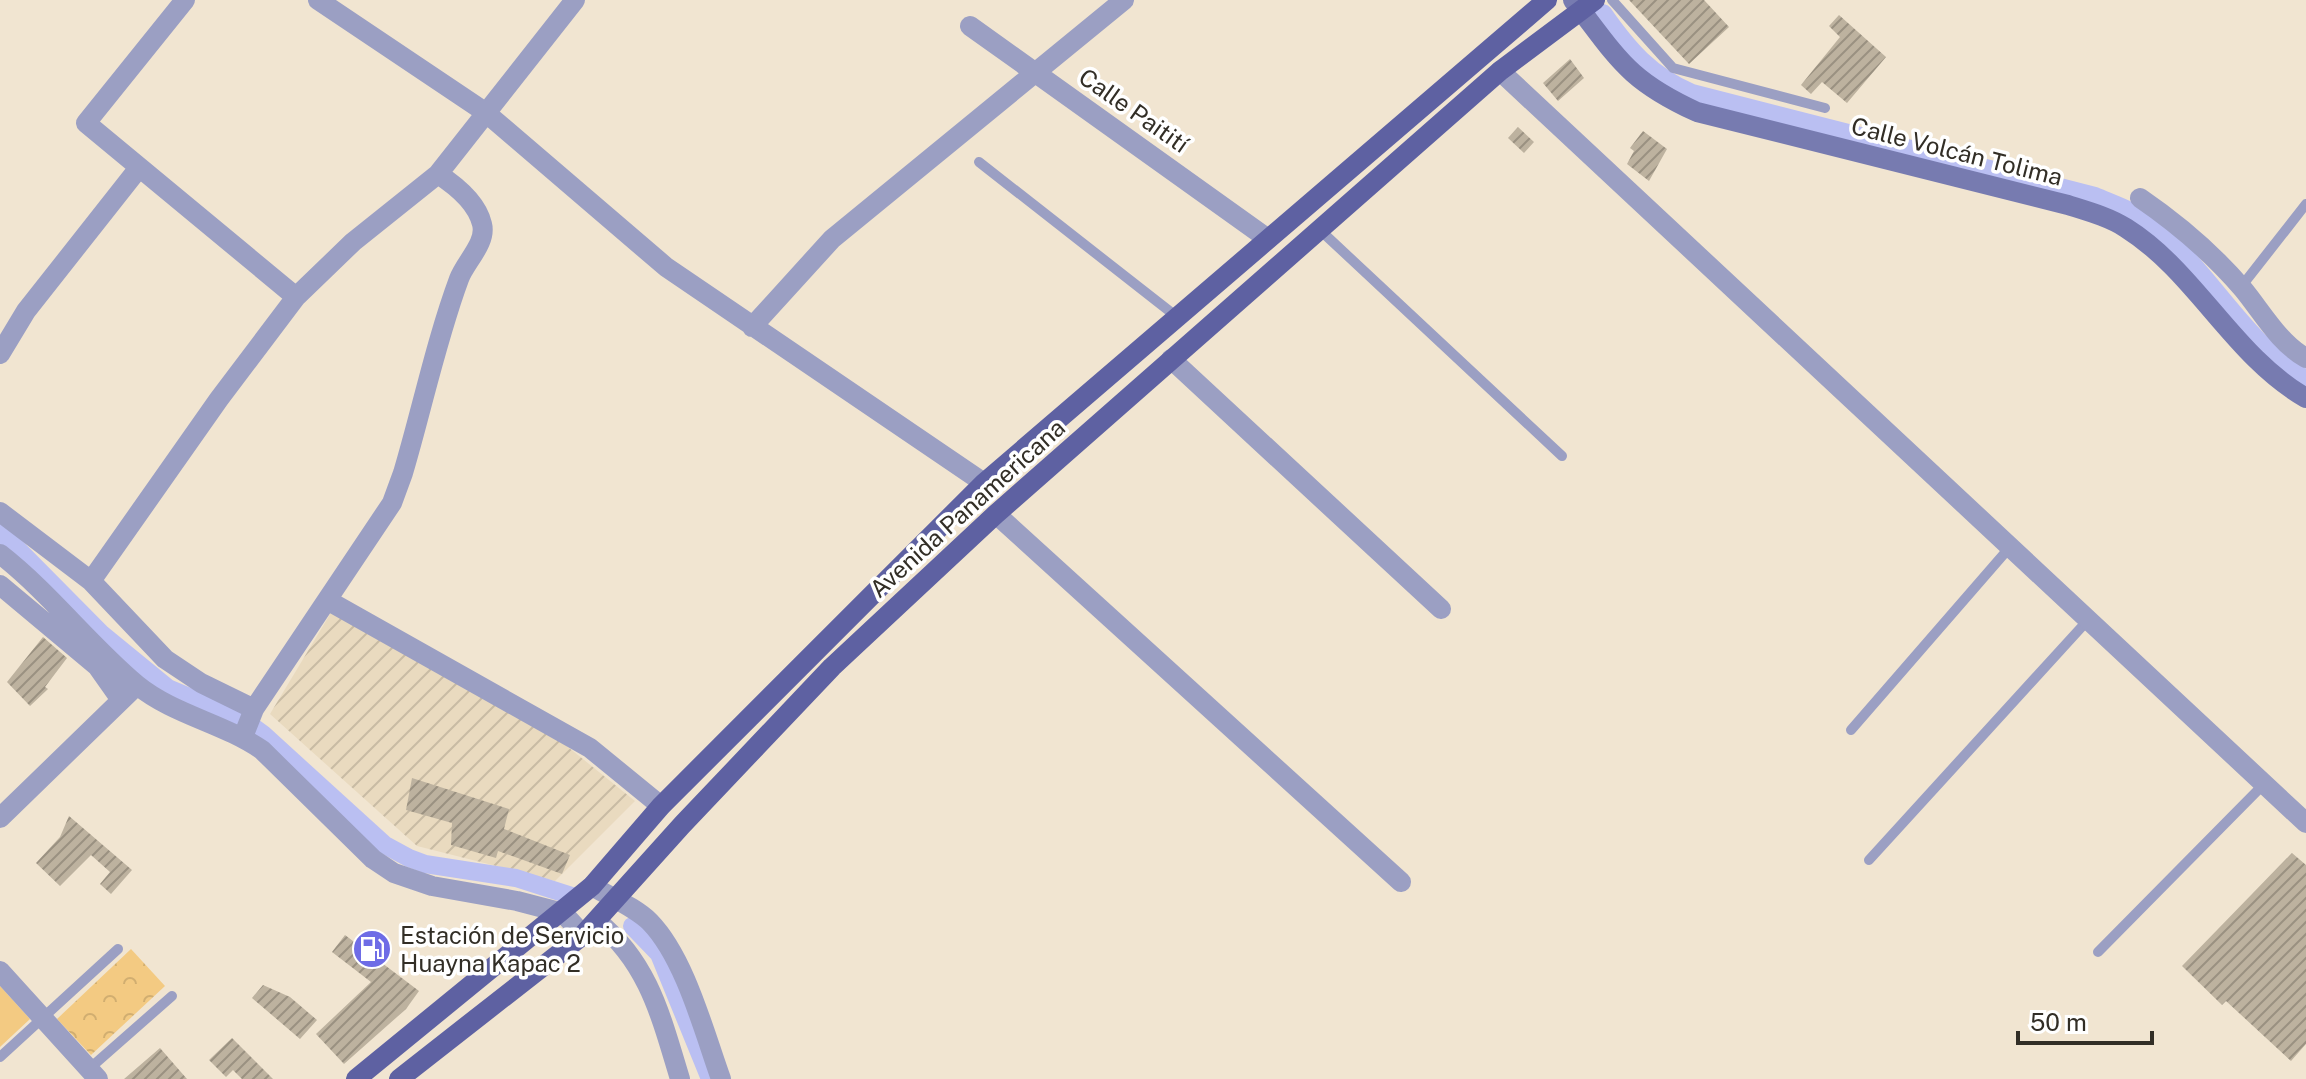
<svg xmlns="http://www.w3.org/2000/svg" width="2306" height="1079" font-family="'Public Sans',sans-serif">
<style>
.industrial{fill:url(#industrial-furrows)}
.green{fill:#f3ca82}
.park{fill:url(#park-crowns)}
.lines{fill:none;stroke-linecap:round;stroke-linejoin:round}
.canal{stroke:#babff2;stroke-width:18}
.building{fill:url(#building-hatch)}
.lane{stroke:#9b9fc3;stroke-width:10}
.street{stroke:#9b9fc3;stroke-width:20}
.secondary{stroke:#777bb0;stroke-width:20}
.primary{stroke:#5e61a2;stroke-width:20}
.labels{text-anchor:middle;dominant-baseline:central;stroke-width:7;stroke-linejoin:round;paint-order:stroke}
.street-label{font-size:24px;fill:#322e26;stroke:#fff}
.poi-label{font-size:24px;fill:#322e26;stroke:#fff;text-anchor:start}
</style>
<defs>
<pattern id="industrial-furrows" width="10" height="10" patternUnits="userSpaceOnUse" patternTransform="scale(2)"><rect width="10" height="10" fill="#e9dabf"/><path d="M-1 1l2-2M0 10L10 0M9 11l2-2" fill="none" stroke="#c8bba4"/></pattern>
<pattern id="park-crowns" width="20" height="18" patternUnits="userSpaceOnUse" patternTransform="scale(2)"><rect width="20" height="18" fill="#f3ca82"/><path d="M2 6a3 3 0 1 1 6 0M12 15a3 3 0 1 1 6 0" fill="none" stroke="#d1ae70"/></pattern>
<pattern id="building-hatch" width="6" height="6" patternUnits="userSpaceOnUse" patternTransform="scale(2)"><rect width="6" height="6" fill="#bdb29f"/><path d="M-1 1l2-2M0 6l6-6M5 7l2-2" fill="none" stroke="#9a9181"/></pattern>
</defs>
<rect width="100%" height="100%" fill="#f1e5d1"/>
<path class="industrial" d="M332 611 563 743 635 801 555 881 417 846 270 714Z"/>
<path class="green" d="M0 986 30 1019 0 1047Z"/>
<path class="park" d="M131 949 165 986 91 1055 57 1019Z"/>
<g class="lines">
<path class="canal" d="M1603 13C1628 49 1650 75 1692 93L2095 196C2116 205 2138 212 2155 227 2211 273 2243 341 2306 379
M0 531 102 634 168 688 244 720 263 734 385 845 409 858 425 864 516 878 572 896
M632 926 659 954 710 1079"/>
</g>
<path class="building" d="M1629 0H1704L1729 27 1689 64Z
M1839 15 1886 57 1847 103 1822 82 1811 94 1801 85 1840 37 1829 26Z
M1570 59 1584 78 1558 101 1543 83Z
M1518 127 1534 142 1524 153 1508 138Z
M1643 131 1667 149 1649 181 1627 164 1634 151 1630 148Z
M43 637 67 658 45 687 48 689 30 706 7 682Z
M412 778 509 809 504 829 570 855 562 874 498 851 496 858 451 845 452 823 406 810Z
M69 816 132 870 111 894 100 884 110 872 91 855 60 886 36 863 60 837Z
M2292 853 2306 865V1044L2291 1061 2226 1001 2222 1005 2182 966Z
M345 935 419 991 406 1009 344 1064 316 1034 371 982 332 952Z
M263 985 290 997 317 1020 300 1039 252 998Z
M232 1038 273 1079H242L233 1070 226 1077 209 1060Z
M160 1048 187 1079H124Z"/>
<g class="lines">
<path class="lane" d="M1612 0 1673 68 1825 108
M979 162 1177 317
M1320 230 1562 456
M2241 287 2306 204
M1851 730 2010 547
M1869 860 2088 620
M2098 952 2264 784
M0 1057 118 949
M89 1069 172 996"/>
<path class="street" d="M185 0 86 123 296 297
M318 0 485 112 666 267 984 483
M970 26 1268 239
M1500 71 2306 823
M2140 198C2178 224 2213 254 2243 289 2262 312 2279 343 2306 358
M752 327 832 239 1124 0
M0 354 26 311 138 169
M1171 359 1441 609
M0 512 91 581 165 659 201 683 254 709
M996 514 1401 882
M0 554C50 593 89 645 137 685 174 715 223 723 262 750L373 859 394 873 432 886 517 901 563 913 583 935
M91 581 219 399 296 297 353 242 438 174 575 0
M0 585 97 666 121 700
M327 600 590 748 661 806
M243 737 254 709 392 503 403 473C422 409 436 341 459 279 465 262 487 243 482 224 477 203 455 185 438 174
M0 818 137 685
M592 886C610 897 635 907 650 922 685 958 704 1032 721 1079
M597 921C649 963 661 1017 680 1079
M0 971 98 1079"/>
<path class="secondary" d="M1573 0C1618 58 1627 80 1697 112L2068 205C2087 211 2109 217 2126 228 2196 272 2233 356 2306 398"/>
<path class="primary" d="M356 1079 592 886 661 806 984 483 1547 0
M399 1079 583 935 682 825 832 667 996 514 1500 71 1595 0"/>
</g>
<defs>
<g id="fuel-disc" transform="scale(2)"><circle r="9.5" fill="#6e6ce6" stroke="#fff"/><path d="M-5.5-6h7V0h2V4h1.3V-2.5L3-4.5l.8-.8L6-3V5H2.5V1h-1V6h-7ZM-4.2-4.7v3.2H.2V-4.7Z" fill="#fff"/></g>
</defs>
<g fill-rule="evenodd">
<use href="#fuel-disc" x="372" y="949"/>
</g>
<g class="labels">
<g class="street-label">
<text transform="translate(1134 110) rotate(35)">Calle Paitití</text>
<text transform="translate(1957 151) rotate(14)">Calle Volcán Tolima</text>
<text transform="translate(967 508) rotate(-42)">Avenida Panamericana</text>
</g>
<g class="poi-label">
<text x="400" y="935">Estación de Servicio<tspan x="400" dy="28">Huayna Kapac 2</tspan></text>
</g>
</g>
<path d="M2018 1031v12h134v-12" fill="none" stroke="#322e26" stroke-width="4"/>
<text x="2030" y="1031" font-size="24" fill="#322e26" stroke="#ffffff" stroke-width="6" paint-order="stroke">50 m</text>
</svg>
